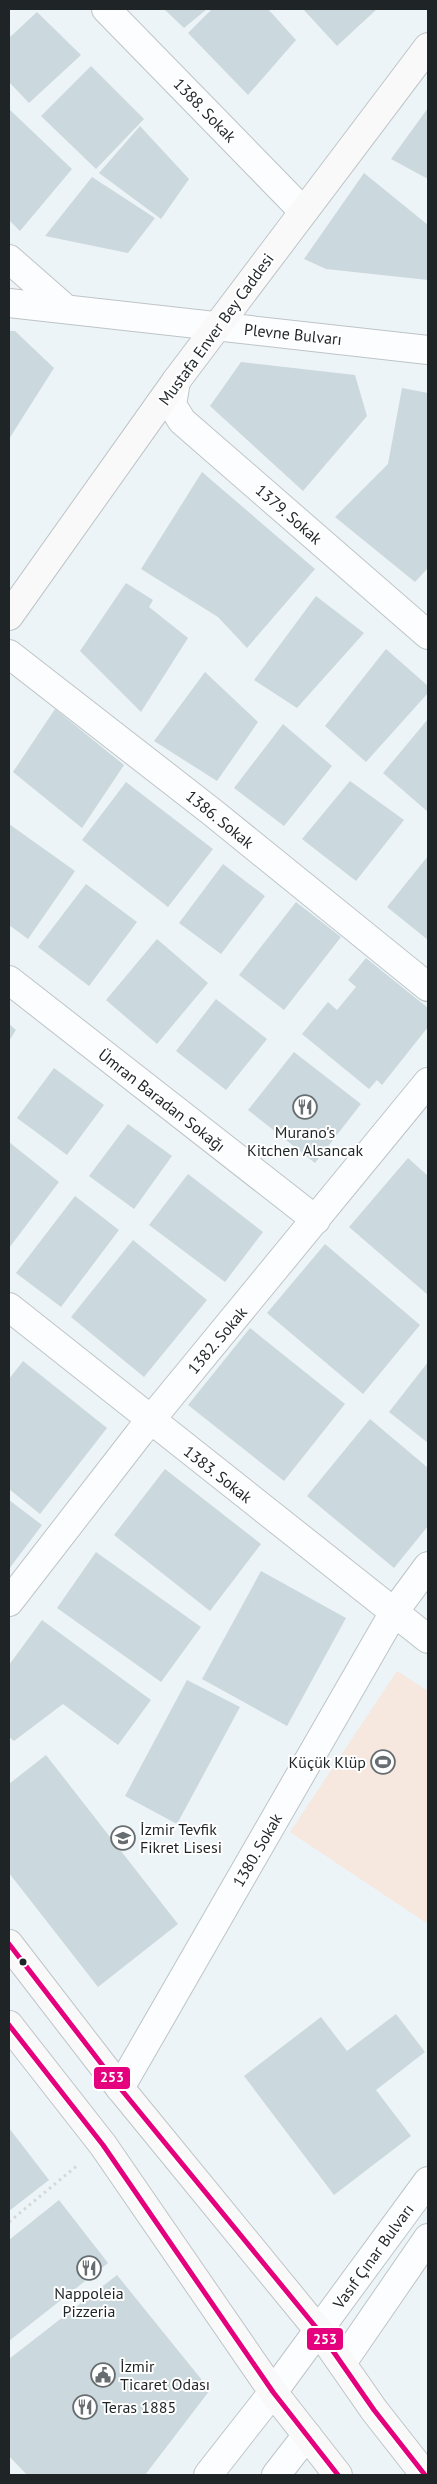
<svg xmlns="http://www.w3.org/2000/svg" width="437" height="2484" font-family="'PT Sans',sans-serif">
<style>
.green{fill:#f6e7df}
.building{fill:#cbd8dd}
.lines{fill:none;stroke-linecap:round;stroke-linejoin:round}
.street-casing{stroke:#bec4c7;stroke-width:30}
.secondary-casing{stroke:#bec4c7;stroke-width:30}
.path{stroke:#d5d8d8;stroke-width:3;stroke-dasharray:2.5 4;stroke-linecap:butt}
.street{stroke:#fcfdfe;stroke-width:28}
.secondary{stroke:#f9f9f9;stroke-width:28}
.bus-1-casing{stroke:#fff;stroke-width:9}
.bus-1{stroke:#e5007d;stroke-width:5}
.bus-dot{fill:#1f2527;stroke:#fff;stroke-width:2}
.labels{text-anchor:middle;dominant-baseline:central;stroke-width:4;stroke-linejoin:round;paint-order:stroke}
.street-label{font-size:16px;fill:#1f2527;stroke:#fff}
.poi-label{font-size:16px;fill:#1f2527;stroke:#fff;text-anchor:start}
.line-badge{stroke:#fff;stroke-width:2}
.badge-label{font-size:14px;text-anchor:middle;font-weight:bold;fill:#fff}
</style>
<rect width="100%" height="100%" fill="#ecf4f7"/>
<path class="green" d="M397 1671 428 1691V1924L290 1832Z"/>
<path class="building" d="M164 9H207L184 28Z
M212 9H268L296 40 248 95 188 33Z
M303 9H377L337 46Z
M37 12 81 55 29 103 9 82V38Z
M91 66 144 119 96 169 41 116Z
M428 108V179L391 159Z
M9 109 72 169 20 231 9 220Z
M140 126 189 179 161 219 99 173Z
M364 173 428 225V280L326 269 304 259Z
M92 177 155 218 128 253 45 236Z
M9 331H15L54 368 9 439Z
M241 362 355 375 367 416 303 491 210 406Z
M402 388 428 393V568L415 582 335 517 388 464Z
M202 472 315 569 247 648 218 617 141 569Z
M126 583 153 600 149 607 188 638 141 712 80 651Z
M316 596 364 633 297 708 254 680Z
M386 649 428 686V693L366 762 325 726Z
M205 672 258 722 217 781 154 741Z
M55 709 124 765 82 828 13 772Z
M428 719V812L383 773Z
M283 724 332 766 284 826 234 788Z
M350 781 404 820 356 881 302 839Z
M126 782 213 849 168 907 82 840Z
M9 824 75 871 28 939 9 925Z
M428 856V940L387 907Z
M223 864 265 896 221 954 179 923Z
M86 884 137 922 89 986 38 947Z
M296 902 341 937 284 1010 239 975Z
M157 939 208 983 157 1044 106 1000Z
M366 958 428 1008V1027L382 1085 377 1080 369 1089 302 1034 328 1002 337 1010 356 987 348 980Z
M216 999 267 1039 226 1090 176 1051Z
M9 1024 16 1030 9 1041Z
M294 1052 361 1104 315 1163 248 1110Z
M54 1068 104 1105 67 1155 17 1118Z
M128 1124 172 1156 134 1209 89 1176Z
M9 1142 59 1182 9 1248Z
M408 1158 428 1176V1295L349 1227Z
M188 1174 263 1232 225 1282 149 1225Z
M75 1196 119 1230 61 1307 16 1273Z
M133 1240 207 1300 144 1377 71 1317Z
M325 1244 420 1325 363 1394 267 1313Z
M250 1328 345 1404 284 1481 188 1405Z
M23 1361 107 1428 40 1514 9 1489V1379Z
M428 1362V1443L389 1412Z
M370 1419 428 1468V1526L394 1568 307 1496Z
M165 1469 261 1544 210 1611 114 1535Z
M9 1500 42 1525 9 1569Z
M96 1552 201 1627 161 1682 57 1608Z
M261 1571 346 1618 287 1726 202 1679Z
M42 1620 151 1700 118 1745 63 1704 14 1741 9 1737V1665Z
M187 1680 240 1707 177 1824 125 1796Z
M46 1755 178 1924 98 1987 9 1873V1784Z
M396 2014 425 2052 376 2090 411 2136 334 2195 244 2076 321 2017 347 2051Z
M9 2128 49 2180 9 2211Z
M59 2200 108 2263 9 2341V2240Z
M117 2275 210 2390 145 2475H27L9 2456V2359Z"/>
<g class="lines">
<g class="street-casing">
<path id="street" d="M106 9 303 211
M9 259 66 309
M9 303 428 350
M176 381 172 405 182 421 428 635
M9 654 212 812 428 987
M9 980 316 1220
M9 1307 428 1639
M9 1602 139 1434 428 1082
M120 2088 394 1612 428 1566
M342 2363 428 2238
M208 2475 273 2392 428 2181
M276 2475 307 2435"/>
</g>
<g class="secondary-casing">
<path id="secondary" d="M9 616 176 381 428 47
M9 1944 120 2088 319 2331 374 2410 425 2475
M9 2025 103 2145 273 2392 338 2475"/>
</g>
<path class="path" d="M9 2222 79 2164"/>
<use href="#street" class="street"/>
<use href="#secondary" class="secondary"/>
<g class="bus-1-casing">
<path id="bus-1" d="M9 1944 120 2088 319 2331 374 2410 425 2475
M9 2025 103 2145 273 2392 338 2475"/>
</g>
<use href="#bus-1" class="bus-1"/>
</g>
<defs>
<g id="restaurant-ring" transform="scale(1.25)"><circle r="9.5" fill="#fff" stroke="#676d70" stroke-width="1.5"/><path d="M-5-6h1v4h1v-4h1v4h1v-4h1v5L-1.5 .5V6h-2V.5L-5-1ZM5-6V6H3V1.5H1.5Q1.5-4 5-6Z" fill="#676d70"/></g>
<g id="stadium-ring" transform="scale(1.25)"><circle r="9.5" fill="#fff" stroke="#676d70" stroke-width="1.5"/><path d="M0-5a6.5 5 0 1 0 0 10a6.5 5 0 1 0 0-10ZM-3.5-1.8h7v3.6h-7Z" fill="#676d70"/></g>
<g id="school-ring" transform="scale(1.25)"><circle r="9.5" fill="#fff" stroke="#676d70" stroke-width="1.5"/><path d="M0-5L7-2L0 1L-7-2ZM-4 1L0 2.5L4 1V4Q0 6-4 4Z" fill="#676d70"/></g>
<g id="civic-ring" transform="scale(1.25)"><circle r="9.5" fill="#fff" stroke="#676d70" stroke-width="1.5"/><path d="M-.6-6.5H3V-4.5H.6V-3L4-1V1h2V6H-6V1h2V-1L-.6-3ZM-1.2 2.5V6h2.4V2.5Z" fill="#676d70"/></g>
</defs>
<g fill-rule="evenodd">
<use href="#restaurant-ring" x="305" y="1107"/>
<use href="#stadium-ring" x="383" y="1762"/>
<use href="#school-ring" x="123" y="1838"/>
<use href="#restaurant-ring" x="89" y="2268"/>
<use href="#civic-ring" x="103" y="2375"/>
<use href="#restaurant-ring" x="85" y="2407"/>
</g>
<circle class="bus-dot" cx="23" cy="1962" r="4.5"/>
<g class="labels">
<g class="street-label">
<text transform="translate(205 110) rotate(46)">1388. Sokak</text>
<text transform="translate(216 329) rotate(-54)">Mustafa Enver Bey Caddesi</text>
<text transform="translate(293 334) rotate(6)">Plevne Bulvarı</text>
<text transform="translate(289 514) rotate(41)">1379. Sokak</text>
<text transform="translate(220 819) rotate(39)">1386. Sokak</text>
<text transform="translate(162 1100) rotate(38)">Ümran Baradan Sokağı</text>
<text transform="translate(217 1340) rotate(-50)">1382. Sokak</text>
<text transform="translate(218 1474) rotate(38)">1383. Sokak</text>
<text transform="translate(257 1850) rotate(-60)">1380. Sokak</text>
<text transform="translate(373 2256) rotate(-54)">Vasıf Çınar Bulvarı</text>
</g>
<g class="poi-label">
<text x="305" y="1132" text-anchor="middle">Murano's<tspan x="305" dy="18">Kitchen Alsancak</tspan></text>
<text x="366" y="1762" text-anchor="end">Küçük Klüp</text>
<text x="140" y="1829">İzmir Tevfik<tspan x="140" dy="18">Fikret Lisesi</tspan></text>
<text x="89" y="2293" text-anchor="middle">Nappoleia<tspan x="89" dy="18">Pizzeria</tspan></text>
<text x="120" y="2366">İzmir<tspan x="120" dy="18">Ticaret Odası</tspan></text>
<text x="102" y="2407">Teras 1885</text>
</g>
</g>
<g class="line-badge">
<rect x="93" y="2066" width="38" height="24" rx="5" fill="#e5007d"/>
<rect x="306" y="2327" width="38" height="24" rx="5" fill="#e5007d"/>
</g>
<g class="badge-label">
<text x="112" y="2082">253</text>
<text x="325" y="2344">253</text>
</g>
<rect width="437" height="2484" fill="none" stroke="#1f2527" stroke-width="20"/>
</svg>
